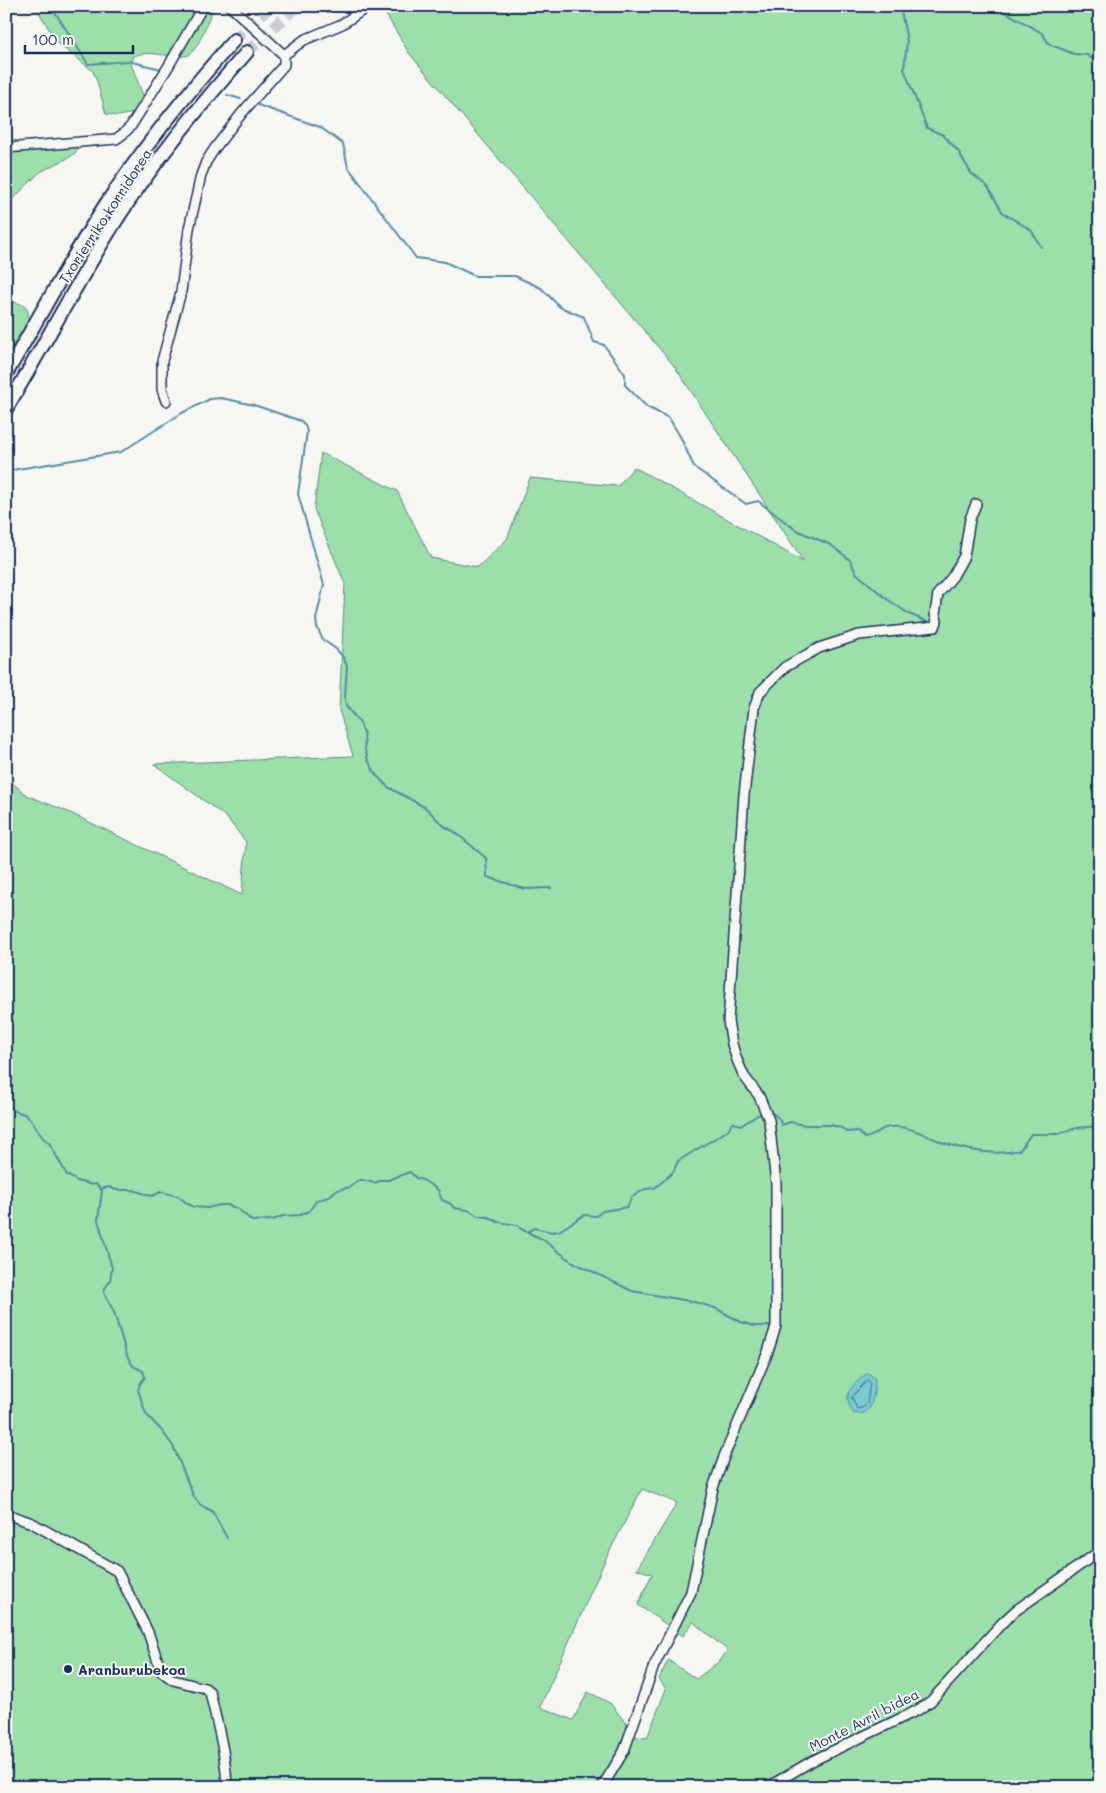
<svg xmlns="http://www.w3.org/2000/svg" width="1106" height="1793" font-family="Mali,sans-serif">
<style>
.green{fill:#9cdfaa;stroke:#5c8784;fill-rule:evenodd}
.water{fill:#79cad2;stroke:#538ca4}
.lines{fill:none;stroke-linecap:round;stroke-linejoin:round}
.shore{stroke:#416d8c;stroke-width:1}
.stream{stroke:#538ca4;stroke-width:2}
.highway-tunnel{stroke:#caced4;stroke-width:12;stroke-dasharray:12 6;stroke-linecap:butt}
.minor-casing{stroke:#1b2f5e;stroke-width:12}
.highway-casing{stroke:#1b2f5e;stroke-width:16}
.minor{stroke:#f6f6f2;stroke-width:9}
.highway{stroke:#f6f6f2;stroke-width:12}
.poi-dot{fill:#1b2f5e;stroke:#f6f6f2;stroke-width:2}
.labels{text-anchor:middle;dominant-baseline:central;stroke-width:4;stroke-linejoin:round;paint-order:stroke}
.street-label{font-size:14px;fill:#1b2f5e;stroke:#f6f6f2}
.poi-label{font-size:14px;font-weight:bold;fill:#1b2f5e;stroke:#f6f6f2;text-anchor:start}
</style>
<rect width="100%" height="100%" fill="#f6f6f2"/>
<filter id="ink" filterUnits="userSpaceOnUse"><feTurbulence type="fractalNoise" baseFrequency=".02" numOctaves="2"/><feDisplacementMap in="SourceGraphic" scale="10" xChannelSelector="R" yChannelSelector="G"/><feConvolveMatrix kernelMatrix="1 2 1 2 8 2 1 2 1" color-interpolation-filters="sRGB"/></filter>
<g filter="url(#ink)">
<path class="green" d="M20 6H215C206 21 202 44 189 55 171 60 149 48 132 57L131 64 144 98 135 113 118 116 106 114 96 78 92 70 57 43 39 12 30 8Z
M381 6H1100V1787H6V778L28 796 64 810 242 895 246 842 226 817 154 764 353 756 339 710 345 584 314 509 321 453 397 491 431 558 478 567 507 539 530 478 618 486 634 467 804 562 675 367 409 53ZM642 1489 677 1503 637 1569 652 1574 638 1605 683 1636 693 1622 727 1650 721 1660 696 1679 668 1660 659 1679 666 1689 647 1738 637 1737 610 1703 588 1692 573 1720 540 1707 606 1558Z
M6 138 30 144 83 146 70 157 40 172 6 206Z
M6 300C12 302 20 302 25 307 37 318 13 345 6 355Z"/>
<path class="water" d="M866 1374H870L875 1379C874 1393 874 1419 853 1413 842 1393 850 1388 866 1374Z"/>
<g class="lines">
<path class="shore" d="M868 1380 870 1383 867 1404 864 1407 857 1409 852 1397Z"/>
<path class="stream" d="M51 6 88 64 128 61 161 69
M900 6 907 41 904 69 927 128 943 135 958 151 971 173 988 187 1003 213 1031 230 1041 247
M1001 6 1002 10 1042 33 1049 44 1074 54 1087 55 1100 64
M227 95 241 99
M258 105 320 127 343 144 348 167 416 258 445 262 475 276H515L541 288 560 307 584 317 594 342 604 345 625 374V385L647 407 669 418 681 438 694 467 746 504 758 501 796 530 831 545 850 560 856 573 887 599 909 614 928 622
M6 471 121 452 182 413 210 399 221 398 254 405 301 421 305 425 307 432 298 494 324 585 316 619 317 627 323 640 336 649 343 657 347 666 345 697 346 706 360 723 364 734 365 750 368 760 376 775 388 787 426 808 444 826 455 832 486 858 487 877 525 889 551 888
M6 1106 15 1111 24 1114 31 1120 43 1138 49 1143 67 1175 79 1182H84L91 1185 96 1184 102 1191 98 1220 112 1268 110 1281 105 1288 104 1293 114 1312 127 1356 133 1366 143 1371 145 1377 140 1384 138 1390 146 1414 162 1431 173 1446 193 1495 200 1505 212 1511 227 1538
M770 1113C777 1114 779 1119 782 1125L790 1122 805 1125H831L842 1128 846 1132 857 1131 865 1138C874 1137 880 1128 889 1127 911 1125 925 1136 944 1143 968 1151 995 1156 1020 1150L1031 1134H1058L1076 1128 1100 1126
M100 1189 109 1187 116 1190H133L152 1196 161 1192 178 1196 188 1204 194 1207 207 1208 220 1205H228L238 1209 252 1221 273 1220 283 1216 300 1215 309 1211 317 1200 329 1197 335 1191 350 1187 357 1181 362 1180 375 1183 382 1180H388L410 1172 416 1178 423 1180 438 1190 442 1200 451 1204 454 1208 468 1210 478 1216 488 1217 498 1222 517 1225 521 1229 542 1239 571 1261 632 1291 695 1302 715 1308 741 1322 754 1326H772
M528 1232 534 1228 552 1232 559 1231 584 1215 596 1216 603 1211 627 1207 632 1197 645 1189 654 1188 661 1183 673 1172 678 1161 727 1131 733 1123 742 1125 758 1115 763 1114"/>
<path class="highway-tunnel" d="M234 40 270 6
M247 52 297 6"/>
<g class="minor-casing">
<path id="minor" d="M230 6 284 55
M6 148 105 140 116 139 123 134 131 126 168 67 203 6
M166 401 162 389V361L181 292 189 229 201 175 206 162 215 148 242 113 284 65V55L304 40 342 24 369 6
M6 1514 32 1523 117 1571 148 1632 161 1671 173 1680 205 1688 210 1692C217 1724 226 1754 227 1787
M602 1787 624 1751 654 1666 691 1592 713 1488 725 1454 768 1352 776 1326V1184L769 1120 759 1096 744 1076 737 1060 732 1044 728 1021 744 795 754 708 760 692 785 667 819 648 859 635 935 627 937 621 935 614 938 594 953 576 964 556 970 519 976 504
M768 1787 812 1761 918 1710 931 1701 1002 1623 1015 1611 1100 1551"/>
</g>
<g class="highway-casing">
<path id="highway" d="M6 374C39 318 70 259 106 204 144 146 188 92 234 40
M6 409C45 344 80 276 121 213 159 155 202 103 247 52"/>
</g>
<use href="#minor" class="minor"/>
<use href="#highway" class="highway"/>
</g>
</g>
<circle class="poi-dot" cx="68" cy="1669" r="5"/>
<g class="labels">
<g class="street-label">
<text transform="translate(105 216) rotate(-57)">Txorierriko korridorea</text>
<text transform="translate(864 1720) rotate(-27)">Monte Avril bidea</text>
</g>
<g class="poi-label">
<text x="78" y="1669">Aranburubekoa</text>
</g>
</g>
<rect width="1106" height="1793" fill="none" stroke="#f6f6f2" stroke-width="25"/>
<rect x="12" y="12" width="1081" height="1768" fill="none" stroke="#1b2f5e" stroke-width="2" filter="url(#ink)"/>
<path d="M25 45v8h108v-8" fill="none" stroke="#1b2f5e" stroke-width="2.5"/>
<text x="32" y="45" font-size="15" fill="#1b2f5e" stroke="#f6f6f2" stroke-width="4" paint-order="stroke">100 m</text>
</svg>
